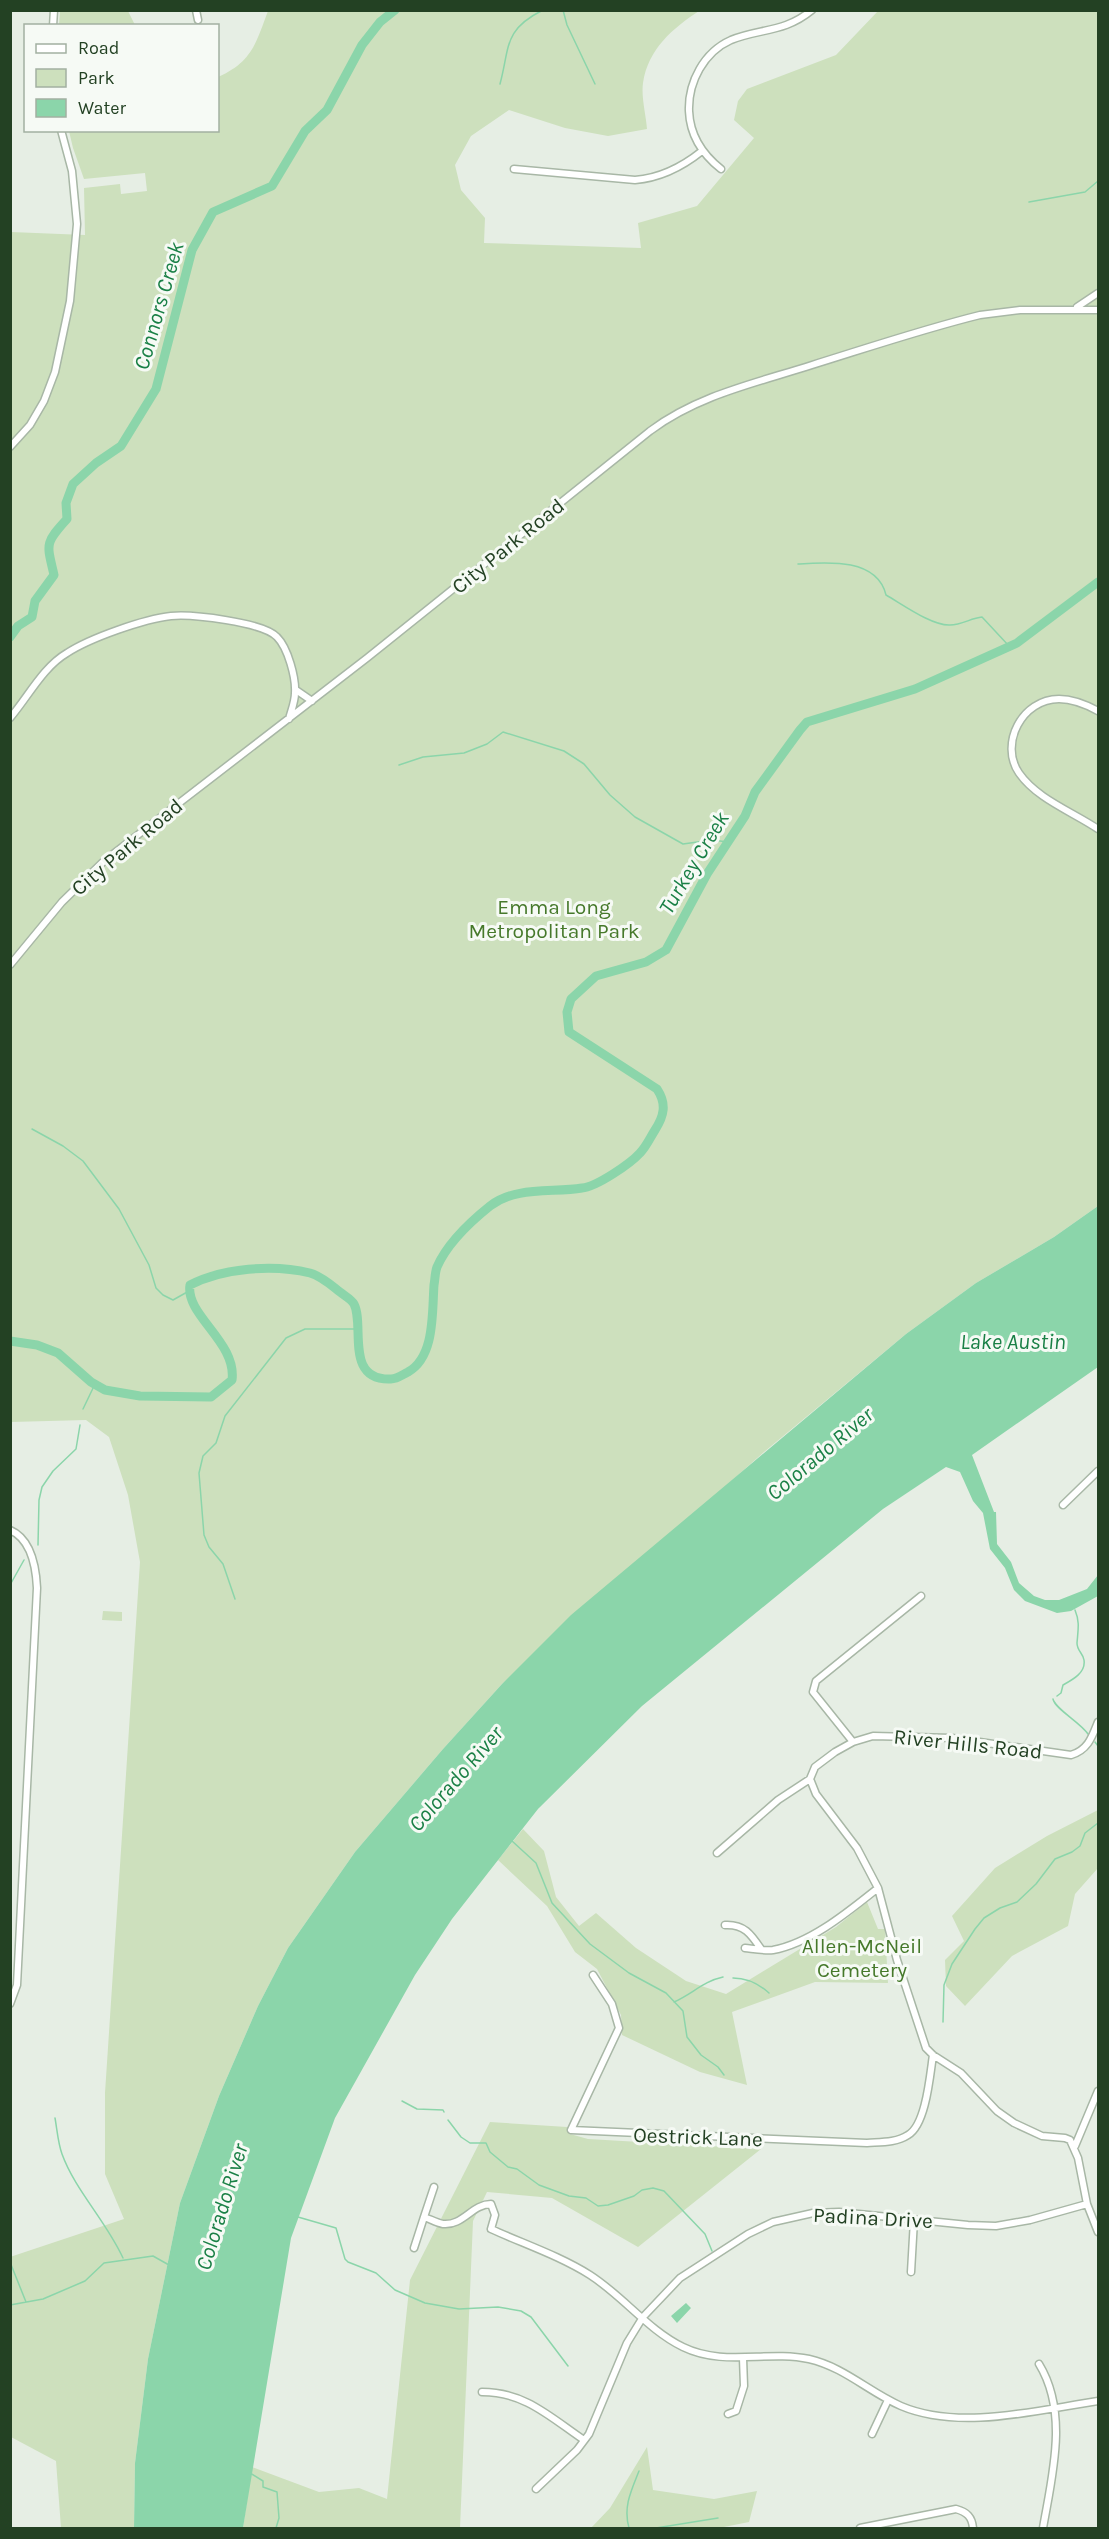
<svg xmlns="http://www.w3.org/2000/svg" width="1109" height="2539" font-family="Karla,sans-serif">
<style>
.green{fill:#cde0bd}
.water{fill:#8bd5aa}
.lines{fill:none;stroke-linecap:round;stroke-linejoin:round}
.stream{stroke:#8bd5aa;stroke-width:1.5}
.river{stroke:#8bd5aa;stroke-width:9}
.minor-casing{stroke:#a8b7a6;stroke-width:9}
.minor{stroke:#fff;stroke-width:6}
.labels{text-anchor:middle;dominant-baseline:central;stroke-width:6;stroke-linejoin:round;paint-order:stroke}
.street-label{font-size:21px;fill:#234123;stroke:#f6faf5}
.park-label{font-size:21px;fill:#46792b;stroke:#f6faf5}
.water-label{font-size:22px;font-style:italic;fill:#1a8046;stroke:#f6faf5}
</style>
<rect width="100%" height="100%" fill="#e6eee4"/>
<path class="green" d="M60 11H128L135 25H59Z
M268 11H699C673 28 648 49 643 83 641 97 646 115 647 129L608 136 565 128 509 110 471 136 455 165 461 190 485 218 484 243 641 248 638 223 697 206 754 138 734 120 738 101 747 89 836 55 878 11H1098V1206L1054 1237 976 1283 906 1334 764 1452 502 1684 443 1749 355 1852 288 1948 258 2006 219 2096 180 2203 148 2359 135 2463 134 2528H61L56 2461 11 2437 10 2257 124 2219 105 2174V2093L140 1562 128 1495 109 1437 86 1420 11 1422V232L85 235 84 188 120 184 121 194 147 191 145 173 84 179 73 148 69 131 218 130V77C252 62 256 43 268 11Z
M103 1611 122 1612V1621L102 1620Z
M1098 1810V1868L1075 1894 1068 1926 1012 1956 965 2006 946 1986 945 1960 964 1941 952 1916 995 1868 1047 1836Z
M523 1829 544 1851 556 1897 579 1926 596 1913 636 1948 686 1981 726 1994 836 1927 867 1902 878 1929H885L888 1983 815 1982 732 2012 747 2085 700 2072 622 2035 621 2015 597 1969 575 1952 547 1906 498 1860Z
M490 2122 567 2127 570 2134 588 2139 761 2149 638 2247 552 2198 487 2192 473 2221 460 2528H243L252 2467 319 2492 359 2488 387 2499 410 2280Z
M647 2447 653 2490 714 2499 757 2491 749 2522 719 2528H591L610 2508Z"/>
<path class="water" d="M1098 1206V1367L972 1455 994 1512H996L997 1544 1011 1562 1019 1583 1034 1596 1045 1600H1059L1087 1589 1098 1575V1596L1071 1611 1057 1613 1025 1601 1014 1590 1005 1568 990 1549 983 1513 973 1501 960 1472 946 1467 883 1509 642 1706 538 1809 452 1919 415 1975 335 2118 291 2238 243 2528H134L135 2463 148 2359 180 2203 219 2096 258 2006 288 1948 355 1852 443 1749 502 1684 571 1615 906 1334 976 1283 1054 1237Z
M686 2303 691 2308 677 2323 671 2316Z"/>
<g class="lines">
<path class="stream" d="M563 10 567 25 595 84
M500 84C510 47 503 30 543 10
M1029 202 1085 192 1098 181
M798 564C828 562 877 558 886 595 902 604 932 626 950 625 962 625 971 618 982 617L1009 646
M399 765 423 757 464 753 487 744 503 732 564 751 584 764 610 795 635 817 683 844 712 840 728 842
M32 1129 63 1146 83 1161 119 1209 149 1265 156 1288 163 1295 173 1300 189 1291
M83 1409 95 1384
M38 1545 39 1500 42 1487 53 1471 76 1449 80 1425
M10 1585 24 1560
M235 1599 223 1564 209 1547 204 1535 199 1473 203 1456 216 1443 225 1416 286 1338 305 1329H356
M1057 1696 1061 1693 1063 1685C1072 1680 1086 1673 1084 1660 1083 1653 1077 1651 1077 1643 1078 1630 1080 1622 1075 1610
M1053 1699C1055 1709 1080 1722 1088 1734
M1095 1742 1098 1746
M512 1841 536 1863 552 1903 590 1944 629 1973 666 1993 683 2011 687 2037 701 2055 718 2067 724 2075
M733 1978C747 1978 759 1984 769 1993
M674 2002C692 1994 704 1981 723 1977
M943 2022 944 1985 952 1964 975 1929 984 1918 1000 1908 1017 1902 1036 1884 1055 1859 1072 1852 1080 1846 1085 1833 1098 1823
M402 2101 417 2109 443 2110 444 2112
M55 2118C57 2129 58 2143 62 2154 75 2190 106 2221 123 2258
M448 2120 461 2137 470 2143H486L490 2152 508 2167 517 2169 539 2185 569 2196 586 2198 598 2206 608 2205 634 2196 642 2190 653 2188 664 2191 705 2234 712 2251
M298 2217 336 2228 345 2259 348 2262 376 2273 395 2290 425 2303 459 2309 498 2307 521 2311 531 2317 568 2366
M10 2262 26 2302
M10 2305 43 2299 85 2281 104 2263 153 2256 169 2265
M250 2473 263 2481V2487L277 2492 279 2518 276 2528
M629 2528C623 2507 631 2491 639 2471
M656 2528 718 2518"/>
<path class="river" d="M10 637 18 626 32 617 35 601 54 575C47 544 44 544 67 519L66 503 73 484 96 463 121 446 156 389 192 250 213 212 272 186 305 131 327 110 362 45 380 22 395 10
M10 1341 37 1345 58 1353 91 1382 105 1390 140 1396 211 1397 232 1380C237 1342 185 1315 190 1285 223 1268 273 1264 310 1273 321 1276 331 1285 340 1292 345 1296 351 1299 354 1304 365 1325 344 1381 391 1379 397 1379 402 1375 408 1372 435 1357 432 1313 434 1285 435 1280 435 1272 437 1267 447 1244 470 1222 490 1206 516 1186 552 1193 582 1188 596 1187 630 1164 640 1153 646 1147 650 1138 655 1130 664 1116 667 1104 657 1089L569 1032 567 1012 571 999 596 976 646 962 666 950 707 874 745 816 755 792 800 730 807 722 915 689 1017 643 1098 582"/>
<g class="minor-casing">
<path id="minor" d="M196 10 198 20
M53 26 54 10
M514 169 635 180C661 178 682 167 702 151
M721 169C702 154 690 136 689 111 688 82 704 52 731 40 761 28 784 33 812 10
M1077 307 1098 293
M10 447 30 425 44 401 55 372 70 301 77 224 72 171 61 130
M296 690 312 701
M1098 711C1087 705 1072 699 1059 699 1022 699 999 744 1019 773 1037 799 1073 812 1098 829
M10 718C28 697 43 667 67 653 90 638 144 619 171 616 191 614 263 622 277 637 288 648 296 678 295 693 295 702 291 711 289 719
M10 965 62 902 104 861 367 658 650 431C698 395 756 383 812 365 867 348 923 329 980 315L1020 310H1098
M1063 1505 1098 1471
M10 1530C31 1539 36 1567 37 1588L17 1985 10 2004
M853 1742 813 1692 816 1681 921 1596
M810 1779 816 1794 857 1848 878 1888 897 1960 926 2048 933 2055 961 2073 997 2111 1014 2123 1042 2136 1065 2138 1070 2140 1078 2158 1087 2204 1098 2232
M717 1853 778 1800 810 1779 815 1767 835 1752 853 1742 873 1736 952 1738 1071 1755C1088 1750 1092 1737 1098 1722
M725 1925C744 1924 751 1934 761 1949
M745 1948C754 1949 765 1951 773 1950 811 1943 849 1911 878 1888
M593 1975 612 2004 619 2028 571 2130 867 2143C880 2142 896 2143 908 2135 926 2125 930 2075 933 2055
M1075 2146 1098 2091
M434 2187 424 2217C430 2219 437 2223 443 2224 463 2226 472 2204 491 2204L495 2215 491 2229C524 2244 560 2256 590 2275 623 2296 648 2330 683 2347 724 2367 767 2350 809 2359 844 2367 869 2392 901 2406 960 2431 1037 2410 1098 2401
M414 2248 424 2217
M911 2272 914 2220
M1039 2364C1069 2413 1052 2476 1043 2528
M482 2392C525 2392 550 2417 584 2440
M728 2414 736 2411 744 2386 743 2358
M872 2434 888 2400
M536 2489 577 2450 589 2434 627 2343 643 2317 680 2278 748 2234 773 2222 813 2213 839 2212 968 2225 996 2226 1030 2220 1087 2204
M860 2528 956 2509C967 2512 972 2517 973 2528"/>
</g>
<use href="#minor" class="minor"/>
</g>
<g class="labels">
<g class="street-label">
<text transform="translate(508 546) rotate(-39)">City Park Road</text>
<text transform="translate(127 847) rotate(-40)">City Park Road</text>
<text transform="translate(968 1744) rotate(6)">River Hills Road</text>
<text transform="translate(698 2137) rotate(2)">Oestrick Lane</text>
<text transform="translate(873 2218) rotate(3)">Padina Drive</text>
</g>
<g class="park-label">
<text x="554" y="907">Emma Long<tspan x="554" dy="24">Metropolitan Park</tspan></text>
<text x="862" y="1946">Allen-McNeil<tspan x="862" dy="24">Cemetery</tspan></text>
</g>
<g class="water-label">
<text transform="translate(159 306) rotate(-74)">Connors Creek</text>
<text transform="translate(694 863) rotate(-59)">Turkey Creek</text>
<text x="1013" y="1342">Lake Austin</text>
<text transform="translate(820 1454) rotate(-40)">Colorado River</text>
<text transform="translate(456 1779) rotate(-49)">Colorado River</text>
<text transform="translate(222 2207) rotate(-73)">Colorado River</text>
</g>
</g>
<rect width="1109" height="2539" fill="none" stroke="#234123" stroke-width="24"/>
<rect x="24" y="24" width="195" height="108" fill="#f6faf5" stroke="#a2b0a1" stroke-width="1.5"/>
<rect x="36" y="44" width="30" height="9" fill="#ffffff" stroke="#a2b0a1" stroke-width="1.5"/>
<text x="78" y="54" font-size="18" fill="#234123">Road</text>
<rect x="36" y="69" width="30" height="18" fill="#cde0bd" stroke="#a2b0a1" stroke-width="1.5"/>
<text x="78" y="84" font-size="18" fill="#234123">Park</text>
<rect x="36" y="99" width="30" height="18" fill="#8bd5aa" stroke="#a2b0a1" stroke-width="1.5"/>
<text x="78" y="114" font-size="18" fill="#234123">Water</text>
</svg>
